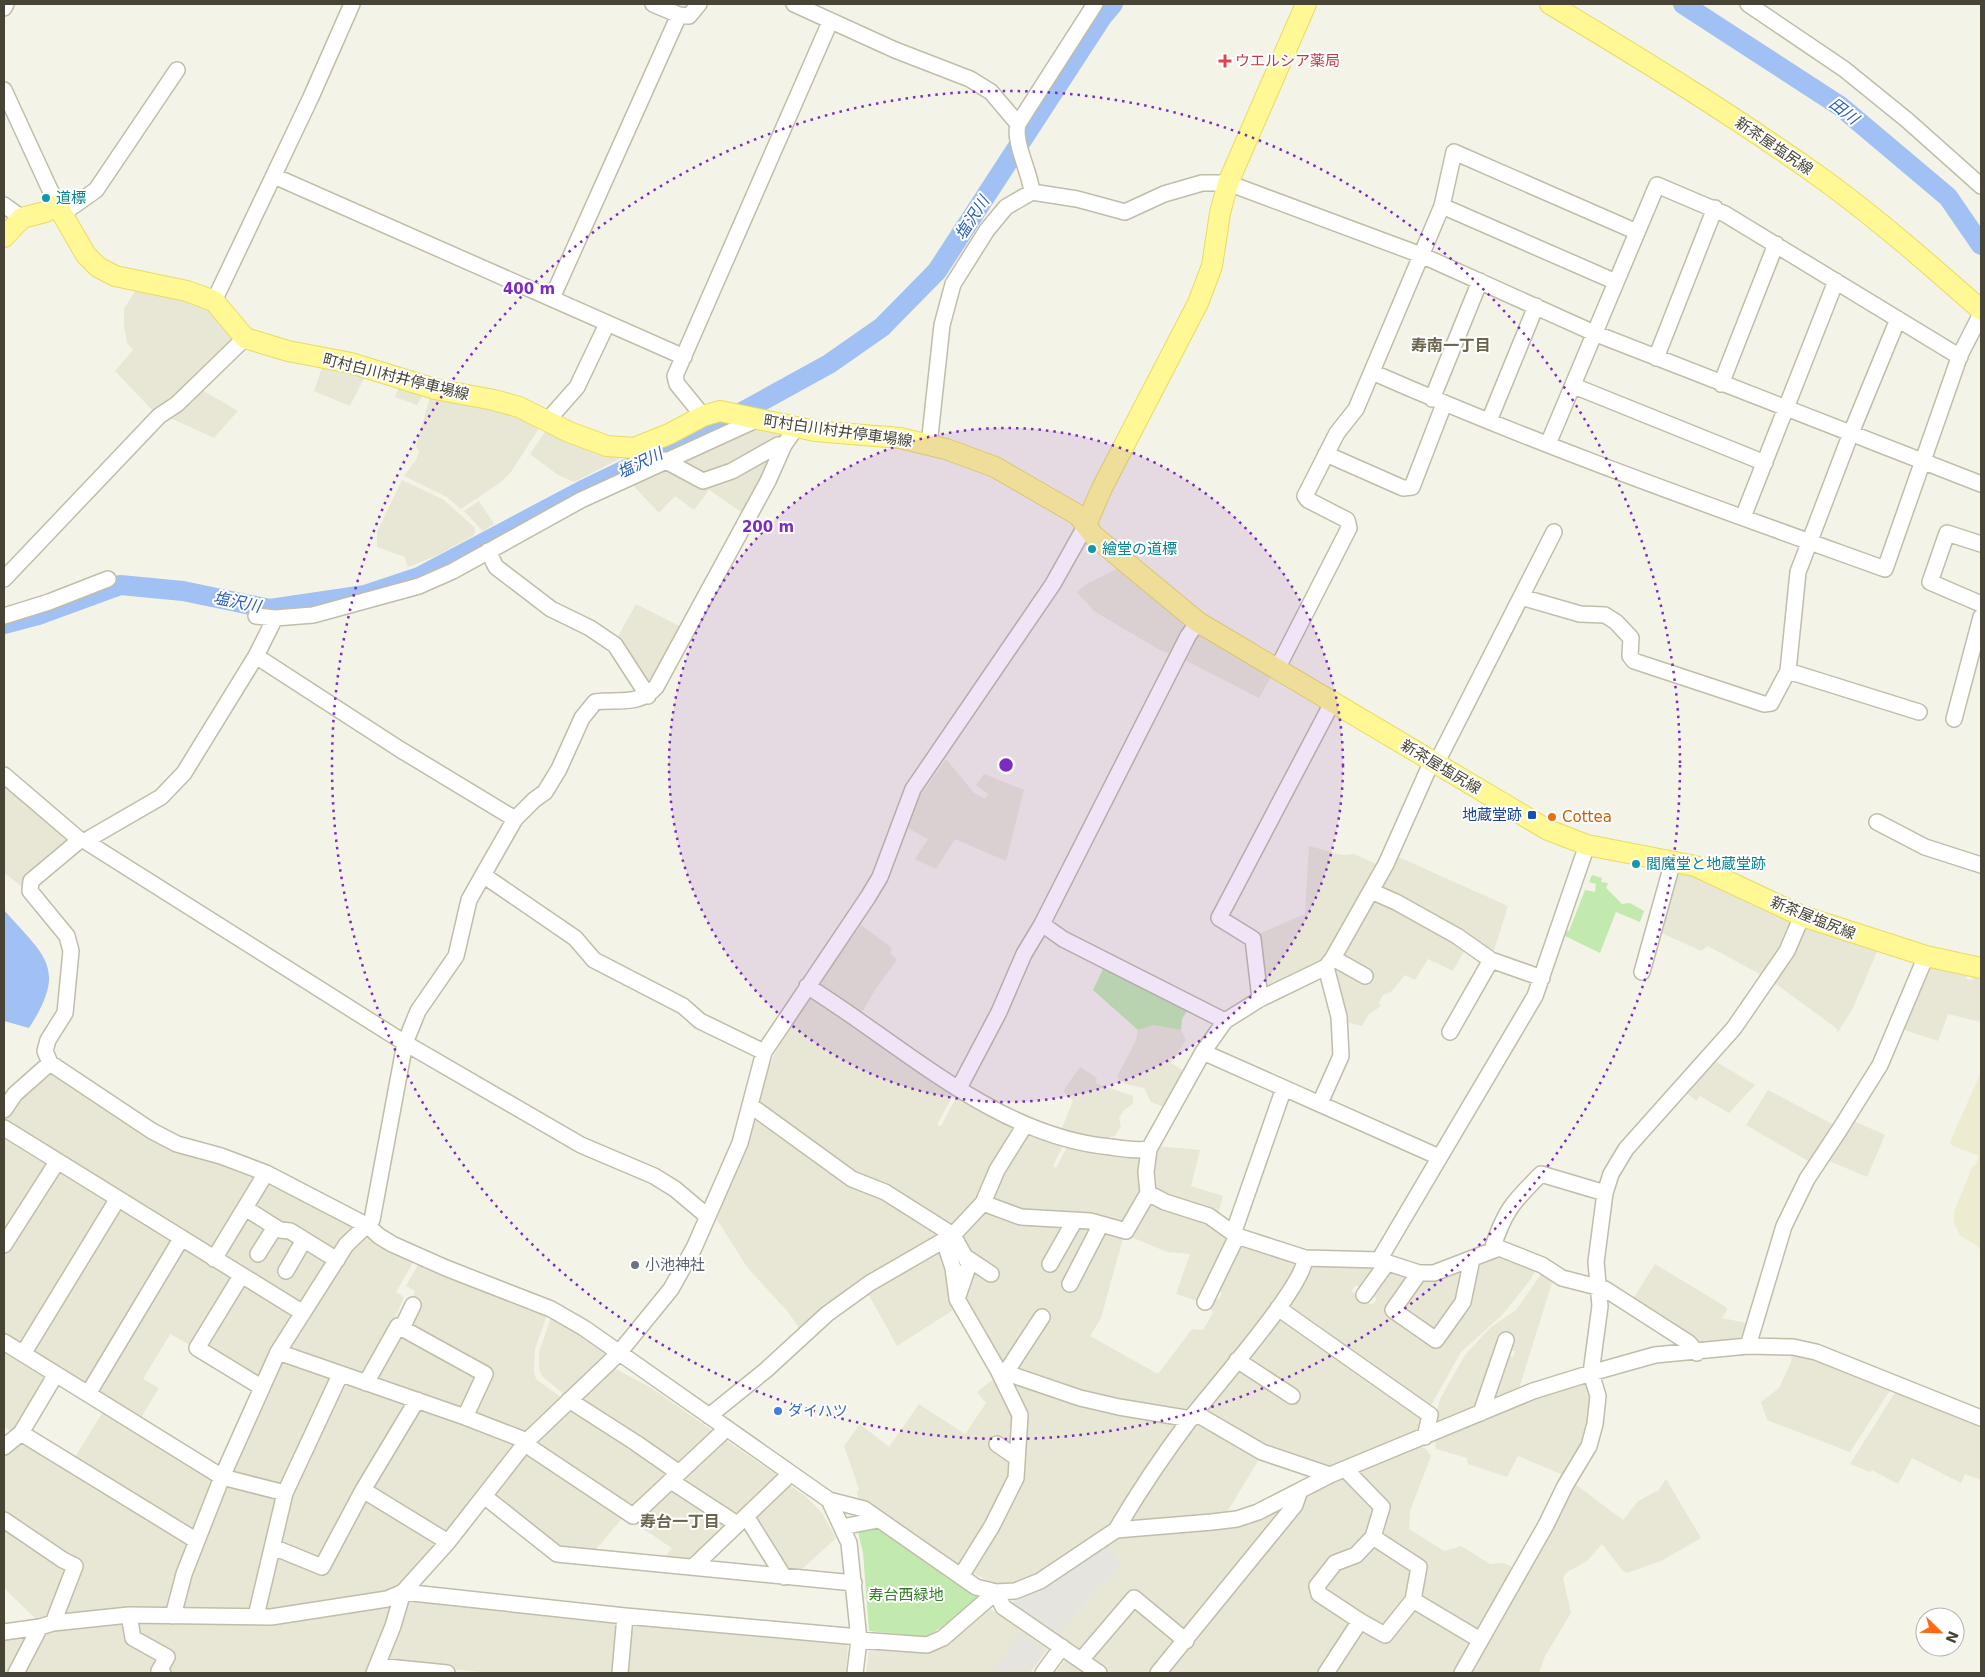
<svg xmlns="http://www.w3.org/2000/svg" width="1985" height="1677" font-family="'DejaVu Sans','Noto Sans JP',sans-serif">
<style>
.residential{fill:#e8e6d4}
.education{fill:#edebd0}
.green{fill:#c2eaae}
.parking{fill:#e5e4df}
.water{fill:#a1c0f3}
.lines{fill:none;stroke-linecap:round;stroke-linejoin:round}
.river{stroke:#a1c0f3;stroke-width:20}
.minor-casing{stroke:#c0bda9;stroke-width:18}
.major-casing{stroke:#e8dc61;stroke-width:22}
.minor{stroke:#fff;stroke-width:15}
.major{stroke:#fff894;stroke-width:20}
.ring{fill:none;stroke:#7b2cbf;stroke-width:2.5;stroke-dasharray:2.5 5}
.health-dot{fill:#e0444e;stroke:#fff;stroke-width:2}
.culture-dot{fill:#0f9aa8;stroke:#fff;stroke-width:2}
.transit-dot{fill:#1a4fb4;stroke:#fff;stroke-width:2}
.food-dot{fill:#e8710a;stroke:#fff;stroke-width:2}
.worship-dot{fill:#6b7280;stroke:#fff;stroke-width:2}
.shop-dot{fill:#3f7fe0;stroke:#fff;stroke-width:2}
.labels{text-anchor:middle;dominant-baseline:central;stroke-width:4;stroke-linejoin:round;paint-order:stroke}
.health-label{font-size:15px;fill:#be3a42;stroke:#fff;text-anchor:start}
.street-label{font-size:15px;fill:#474435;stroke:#fff}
.culture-label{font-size:15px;fill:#0d838f;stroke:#fff;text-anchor:start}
.transit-label{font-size:15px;fill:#164399;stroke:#fff;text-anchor:end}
.food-label{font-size:15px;fill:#c56008;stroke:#fff;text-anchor:start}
.worship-label{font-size:15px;fill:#5b616d;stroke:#fff;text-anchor:start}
.shop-label{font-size:15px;fill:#366cbe;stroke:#fff;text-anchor:start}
.park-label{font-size:15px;fill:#347b26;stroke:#fff}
.water-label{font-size:16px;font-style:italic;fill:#2b5eb7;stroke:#fff}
.neighbourhood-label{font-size:16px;font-weight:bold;fill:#6a654c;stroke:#fff}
.centre{fill:#7b2cbf;stroke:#fff;stroke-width:2.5}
.ring-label{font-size:15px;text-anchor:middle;font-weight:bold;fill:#7b2cbf;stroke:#fff;stroke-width:4;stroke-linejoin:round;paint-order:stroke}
</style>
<rect width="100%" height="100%" fill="#f4f3e7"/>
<path class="residential" d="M138 286 205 305 219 317 232 338 208 371 155 413 115 371 133 350 127 343 124 325V309Z
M324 362 368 371 350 406 314 391Z
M401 382 425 392 417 405 395 397Z
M200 389 238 411 214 438 166 416Z
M431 394 543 422 511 472 501 482 461 509 447 497 404 476 416 460 419 452 416 446Z
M754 423 790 432 780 439 705 478 671 462Z
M549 426 623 457 574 482 558 475 530 454Z
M776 452 743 513 709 490 694 510 675 496 659 513 628 480 663 463 702 483Z
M402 480 444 500 475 528 474 535 436 556 408 567 405 557 377 547V532Z
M479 501 494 524 483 531 464 511Z
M1120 567 1189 624 1175 656 1158 649 1094 611 1077 592 1085 585Z
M636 604 683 628 648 687 615 642Z
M1201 631 1273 674 1259 698 1181 658Z
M946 759 974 793 985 799 988 794 976 785 984 774 1024 790 1006 861 955 839 936 869 915 859 928 839 906 827 920 796Z
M4 779 74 839 24 888 4 873Z
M1309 846 1342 855 1354 854 1380 866 1325 962 1264 990 1256 935 1305 914Z
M1394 855 1508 906 1492 957 1379 892Z
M1675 865 1798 919 1765 977 1708 946 1701 951 1655 930Z
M1374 894 1467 946 1453 971 1428 959 1415 980 1405 975 1392 991 1383 995 1379 1002 1381 1006 1368 1015 1362 1026 1342 1021 1330 970Z
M861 925 892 948 890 953 897 960 877 987 859 1017 816 988Z
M1802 925 1879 947 1853 1008 1838 1032 1836 1028 1772 981Z
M1936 962 1968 971 1966 979 1972 980 1975 970 1981 972V1022L1948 1014 1938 1041 1901 1029 1927 968Z
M813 994 956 1089 937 1125 941 1126 959 1092 1018 1128 979 1201 952 1231 853 1177 758 1106 766 1075 775 1053 787 1032Z
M1153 1025 1181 1030 1186 1040 1171 1063 1186 1072 1167 1108 1151 1102 1144 1088 1125 1084 1117 1077 1136 1040 1138 1030Z
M1710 1058 1755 1085 1729 1113 1700 1096 1697 1101 1682 1090Z
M1080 1067 1097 1078 1095 1083 1133 1096V1104L1124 1110 1119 1118 1121 1126 1115 1136 1110 1137 1107 1144 1060 1133 1073 1101 1063 1091Z
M46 1072H54L155 1139 252 1173 255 1183 214 1248 208 1249 7 1125 6 1117 22 1095 44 1079Z
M1768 1090 1834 1125 1810 1162 1746 1125Z
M757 1113 885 1196 947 1236 801 1331 788 1312 747 1267 716 1218 745 1153Z
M1854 1121 1885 1135 1867 1177 1827 1160Z
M1025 1132 1065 1142 1053 1166 1056 1168 1069 1143 1141 1154 1144 1188 1127 1222 1119 1225 1026 1214 990 1202 1000 1173Z
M4 1136 44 1160 46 1167 4 1234Z
M1156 1146 1200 1150 1191 1186 1223 1196 1217 1217 1152 1189 1151 1158Z
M61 1170 108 1199 109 1205 24 1342 17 1344 4 1335V1254L55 1172Z
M271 1183 355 1224 356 1231 335 1254 252 1208 265 1185Z
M1154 1202 1207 1218 1230 1234 1200 1302 1176 1294 1190 1254 1167 1252 1129 1236 1148 1203Z
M124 1209 171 1238 172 1244 86 1381 81 1383 34 1354 33 1348 116 1210Z
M989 1210 1078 1225 1102 1232 1108 1229 1123 1238 1101 1318 1090 1336 1158 1374 1192 1329 1203 1330 1213 1313 1208 1304 1213 1298 1219 1299 1222 1293 1218 1291 1237 1243 1296 1260 1300 1267 1279 1300 1190 1413 1096 1398 1005 1368 962 1298 969 1255 958 1237 978 1213Z
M247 1214 331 1261 304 1303 297 1304 225 1260 224 1253Z
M366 1235H372L415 1259 396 1292 404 1297 394 1320 367 1371 360 1374 292 1351 290 1344 350 1250Z
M942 1247 958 1307 897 1346 866 1290Z
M186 1248 231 1275 232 1282 192 1346 170 1334 143 1379 159 1388 140 1419 98 1394 97 1387 178 1251Z
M1503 1254 1537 1267 1531 1279 1502 1315 1461 1352 1429 1409 1286 1310 1309 1268 1316 1262 1376 1265 1377 1270 1361 1288 1356 1285 1351 1291 1372 1305 1377 1299 1373 1296 1386 1271 1409 1274 1387 1312 1437 1346 1477 1262Z
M420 1261 548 1312 535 1349 534 1372 536 1379 562 1398 529 1432 521 1433 475 1415 473 1409 492 1371 409 1326 411 1302 415 1291 406 1286Z
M1655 1264 1726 1307 1727 1310 1722 1318 1747 1323 1743 1335 1733 1342 1696 1346 1631 1302Z
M1459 1268 1464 1273 1458 1301 1437 1332 1401 1311 1423 1279Z
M1544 1270 1554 1276 1519 1389 1496 1400 1490 1395 1507 1355 1513 1357 1515 1351 1510 1350 1478 1406 1433 1428 1440 1399 1465 1355 1491 1327 1516 1310Z
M247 1286 292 1314 293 1319 262 1376 255 1378 209 1349 208 1342 240 1288Z
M552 1314 607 1353 606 1356 565 1395 542 1376 539 1368V1352Z
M1279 1314 1425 1416 1423 1430 1327 1470 1263 1448 1204 1411 1219 1388 1247 1362V1355Z
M404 1334 475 1373 477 1379 463 1406 456 1408 379 1380 376 1374 397 1336Z
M4 1347 46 1373 47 1379 14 1433 4 1427Z
M1802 1353 1888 1386 1889 1392 1850 1452 1767 1420 1761 1402 1779 1388 1792 1360 1789 1354Z
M288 1361 330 1375 332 1381 285 1482 279 1486 236 1476 233 1469 280 1363Z
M610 1366 650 1387 716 1433 679 1468 578 1400Z
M996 1377 1017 1415 1010 1483 959 1567 859 1501 857 1493 859 1489 844 1446 860 1424 889 1447 919 1404 965 1434 986 1403 977 1392Z
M1589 1380 1591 1382 1590 1432 1568 1477 1518 1456 1507 1477 1468 1464 1467 1458 1436 1449 1435 1440 1534 1397Z
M1008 1381 1179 1422 1111 1527 1038 1575 1015 1584 996 1585 971 1572 1018 1482 1024 1416Z
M347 1382 404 1401 406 1408 321 1558 315 1559 284 1545 281 1540 295 1482 342 1385Z
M1900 1391 1981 1424V1480L1965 1474 1961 1483 1912 1458 1898 1484 1872 1470 1870 1472 1850 1464 1894 1394Z
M569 1405 670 1471 635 1509 534 1444Z
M422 1407 513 1441 515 1450 451 1531 443 1533 376 1492 373 1484Z
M104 1410 212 1478 215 1483 196 1529 190 1531 74 1459Z
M1194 1421 1201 1422 1261 1456 1226 1514 1127 1522Z
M723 1438 781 1478 739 1518 679 1480Z
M26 1441 186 1540 189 1547 169 1609 60 1620 80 1563 4 1516V1454L15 1442Z
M1420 1446 1426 1449 1431 1456 1410 1511 1409 1529 1444 1551 1461 1546 1490 1564 1504 1563 1516 1569 1481 1630 1475 1631 1421 1598 1424 1564 1382 1535 1380 1529 1387 1504 1358 1477 1359 1471Z
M529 1450 624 1516 592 1554 565 1552 490 1496Z
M1344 1477 1374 1506 1371 1525 1364 1538 1313 1585 1354 1620 1321 1673H1163L1308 1495Z
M1666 1479 1701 1538 1661 1561 1627 1573 1623 1571 1602 1544 1587 1561 1567 1572 1563 1578 1571 1613 1545 1656 1539 1673H1466L1571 1481 1623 1520 1638 1501 1659 1490Z
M788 1484 805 1496 822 1513 836 1538 800 1571 785 1570 752 1516Z
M231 1485 277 1497 252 1610 184 1613 179 1608 187 1579 224 1489Z
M671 1487 733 1525 690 1563 663 1559 672 1548 634 1523Z
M370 1500 436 1540 438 1547 406 1583 391 1592 269 1613 263 1606 276 1560 282 1557 324 1574 362 1503Z
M1290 1503 1183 1632 1134 1592 1081 1650 1056 1636 1122 1564 1108 1543 1110 1541 1128 1534Z
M4 1525 69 1566 51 1620 39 1622 4 1588Z
M1374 1543 1414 1569 1411 1592 1382 1628 1322 1587 1338 1565Z
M407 1599 618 1619 616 1673H493L388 1663 385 1659Z
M394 1603 369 1673H170L165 1670 174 1654 138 1635 136 1619Z
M1132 1607H1139L1177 1640 1153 1673H1111L1093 1660 1091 1654Z
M989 1608 1048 1649 1030 1673H866L869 1649 929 1653 943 1647Z
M1416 1608 1470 1641 1472 1647 1458 1673H1331L1365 1628 1383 1639 1410 1609Z
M634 1620 848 1641 846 1673H625L630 1624Z
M118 1621 122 1624 127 1637 126 1641 157 1657 156 1673H25L24 1668 48 1630Z
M22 1634 28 1640 10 1673H4V1636Z
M1066 1659 1089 1673H1055Z"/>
<path class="education" d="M1981 1072V1249L1960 1235 1954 1223V1212L1972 1167 1976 1164 1979 1156 1953 1146 1950 1142Z"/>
<path class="green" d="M1592 875 1602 878 1601 882 1608 883 1606 888 1622 904 1630 903 1644 911 1640 922 1616 912 1600 953 1561 934 1563 930 1569 931 1585 890 1595 892 1596 884 1589 882Z
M1106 963 1190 1006 1182 1019 1181 1030 1153 1025 1138 1030 1093 990Z
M869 1528 883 1531 979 1597 954 1620 925 1637 869 1631 863 1553 858 1532Z"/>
<path class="parking" d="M1108 1543 1122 1564 1056 1636 1011 1605 1017 1596Z
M1019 1633 1044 1650 1029 1673H991Z"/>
<path class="water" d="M4 910C43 955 69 967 29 1028L4 1021Z"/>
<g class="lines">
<path class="river" d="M1683 4 1840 106 1948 197 1981 245
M4 624 38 615 120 585 183 591 270 609 365 595 419 577 583 490 722 423 829 364 882 327 937 271 1102 17 1113 4"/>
<g class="minor-casing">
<path id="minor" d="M653 4 679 15 689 16 699 4
M794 4 895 50 970 79 991 92 1018 124
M1748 4 1844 69 1907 120 1981 186
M4 8 6 4
M4 90 57 205
M274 176 684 357
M1032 192C1030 172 1013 142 1018 124L1095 4
M4 205 22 218
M1442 206 1616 282
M62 214 96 190 177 70
M552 298 679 15
M214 301 311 97 352 4
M1656 358 1715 208
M1372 372C1540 446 1713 507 1885 569L1960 355 1981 314
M1721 384 1776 244
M1574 386 1765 463
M1432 399 1480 281
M703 416 677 384 675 376 830 22
M547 421 577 387 607 324
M1489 421 1536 306
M1548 444 1657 185 1725 214 1960 357
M929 445 942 325 953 284 987 230 1006 207 1032 192 1077 199 1125 212 1164 194 1202 183H1228L1421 255 1594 333 1981 484
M1326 454 1403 488 1412 487 1444 404
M664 460 703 481 732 471 778 445H784
M1743 517 1836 281
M1981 544 1947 533 1930 582 1981 604
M488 551 496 567 551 609 590 628 615 645 648 696
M4 579 159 416 177 404 245 338
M1521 597 1580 614 1605 615 1616 622 1631 638 1630 656 1634 661 1764 704 1771 703 1788 671 1798 572 1851 433 1898 319
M4 616 49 602 108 579
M256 616 275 618 313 615 419 586 453 571 581 500 756 420
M256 656 275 618
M1277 669 1349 528 1347 520 1308 500 1305 496 1337 433 1356 409 1442 206 1454 152 1637 232
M1788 671 1919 712
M1954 719 1981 617
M1436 764 1554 532
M4 775 80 840 31 881 30 891 67 936 71 951 65 1013 48 1040 45 1051 50 1063 152 1131 177 1144 221 1156 266 1173 368 1226 379 1236 392 1244 446 1268 551 1309 584 1328 829 1500 864 1509 976 1587 996 1592 1015 1591 1040 1581 1116 1530 1212 1522 1237 1519 1258 1512 1330 1475 1533 1391 1591 1373 1655 1355 1748 1346 1793 1347 1816 1352 1981 1418
M515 819 401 750 256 656 184 773 161 797 85 841 405 1043 581 1145 654 1176 675 1189 707 1216
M1877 822 1925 847 1981 865
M483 875 575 938 594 960 683 1006 700 1021 764 1052
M1371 891 1396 902 1457 936 1491 960 1542 978
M1042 924 1063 939 1225 1021
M1333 958 1365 976
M1642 972 1673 861
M807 986C901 1044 997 1137 1111 1147 1124 1149 1136 1151 1149 1149
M1260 999 1253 939 1219 918 1332 703
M1450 1032 1491 960
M1203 1052 1439 1157
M959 1088 999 1012 1024 954 1042 924 1188 636 1198 622
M1320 1103 1341 1056 1339 1017 1326 967
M750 1105 852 1179 885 1192 953 1235 969 1264 957 1299 998 1370 1020 1415 1016 1478 992 1526 961 1576
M4 1110 15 1094 50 1063
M4 1128 303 1313
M1148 1193 1165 1202 1209 1216 1237 1236 1305 1258 1379 1260 1419 1273H1434L1499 1248 1542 1265 1562 1278 1605 1289 1689 1343 1697 1353
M983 1203 1021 1217 1090 1221 1126 1231 1148 1193 1146 1172 1149 1149 1203 1052 1225 1021 1260 999 1326 967 1333 958 1386 864 1432 761
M245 1208 280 1230 290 1231 337 1260
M1233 1234 1284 1088
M944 1241 953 1268 957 1298
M4 1245 57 1162
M1492 1250C1504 1211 1513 1202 1541 1174L1605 1193
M258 1254 275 1227
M967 1258 991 1274
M214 1259 266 1173
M1379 1260 1535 996 1587 845
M1050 1264 1075 1220
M286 1271 304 1240
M1419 1273 1393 1310 1436 1340 1463 1302 1472 1259
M241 1276 197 1348 261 1387
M1070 1284 1101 1224
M1364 1295 1387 1263
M1205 1302 1237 1236
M1278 1308 1430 1415 1425 1437
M402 1328 413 1305
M4 1342 222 1477 285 1493
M1748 1346 1784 1226 1807 1179 1840 1129 1880 1065 1926 956
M278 1352 465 1417 527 1441
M23 1354 117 1200
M1237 1360 1292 1396
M998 1370 1080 1398 1119 1407 1191 1419
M1006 1372 1042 1317
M56 1374 21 1433 197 1541
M366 1383 398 1326 485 1374 465 1417
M88 1394 181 1239
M569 1400 636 1443 679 1473
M1195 1413 1262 1452 1330 1475
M1481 1413 1506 1340
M709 1416 766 1370 827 1314 870 1283 953 1235 983 1203 997 1170 1025 1125
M525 1444 633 1516 726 1429
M997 1444 1017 1458
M4 1447 21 1433
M671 1481 737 1524
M363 1490 448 1542
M484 1496 557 1554 854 1583
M829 1500 849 1543 859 1640 855 1673
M746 1516 784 1577
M4 1520 63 1560 75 1566 53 1623
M842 1527 878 1520
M1116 1530C1139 1491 1164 1454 1191 1418 1212 1390 1305 1286 1305 1258
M273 1547 322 1567 363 1490 417 1400
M693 1567 790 1474
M403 1592 625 1616 859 1637
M996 1592 1003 1607 1099 1673
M1413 1600 1480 1640
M129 1615 133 1638 167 1657 159 1671 163 1673
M173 1616 184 1574 222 1477 278 1352 346 1245 372 1220 405 1043 418 1011 456 956 469 900 483 875 515 819 534 800 545 792 559 769 582 718 595 702C617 699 639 706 656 687L768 481 784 445 796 428
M256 1616 285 1493 340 1375
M1360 1621 1319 1594 1317 1586 1335 1563 1356 1555 1373 1537
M4 1632 40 1627 53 1623 129 1615 271 1617 387 1599 403 1592 448 1542 527 1441 618 1354 671 1289 694 1248 740 1143 764 1052 868 897 880 877 913 789 1053 584 1086 525
M859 1640 927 1645 943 1638 996 1592
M1081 1660 1134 1598 1186 1641
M377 1666 447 1673
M16 1673 40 1627
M374 1673 393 1626 403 1592
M620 1673 625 1616
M1043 1673 1062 1647
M1158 1673 1295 1505 1299 1493
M1326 1673 1360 1621 1385 1635 1413 1600 1419 1567 1373 1537 1382 1507 1345 1469
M1462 1673 1546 1525 1565 1486 1589 1446 1595 1424 1598 1396 1591 1373 1600 1306 1596 1262 1605 1193 1611 1174 1626 1149 1734 1028 1787 951 1802 916"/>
</g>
<g class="major-casing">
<path id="major" d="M1550 4C1643 60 1736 117 1824 180 1879 220 1930 265 1981 310
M4 237 22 218 45 212 57 205 86 255 98 267 115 276 187 291 214 301 245 338 288 351 351 363 435 389 494 400 519 407 569 432 607 446 634 448 669 434 703 416 720 411 815 431 900 438 946 449 995 467 1078 515 1094 536 1198 622 1548 830 1587 845 1695 866 1802 916 1926 956 1981 968
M1086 525 1102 488 1198 303 1212 266 1220 213 1228 183 1306 4"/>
</g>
<use href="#minor" class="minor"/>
<use href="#major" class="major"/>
</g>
<circle cx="1006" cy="765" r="337" fill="#7b2cbf" fill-opacity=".12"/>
<g class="ring">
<circle cx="1006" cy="765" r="337"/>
<circle cx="1006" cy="765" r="674"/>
</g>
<path class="health-dot" d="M1222.5 53.5h5v5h5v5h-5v5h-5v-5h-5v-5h5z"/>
<g class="culture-dot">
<circle cx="46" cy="198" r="5"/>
<circle cx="1092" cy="549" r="5"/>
<circle cx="1636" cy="864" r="5"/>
</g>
<rect class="transit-dot" x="1527" y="810" width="10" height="10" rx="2.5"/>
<circle class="food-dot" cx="1552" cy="817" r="5"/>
<circle class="worship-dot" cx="635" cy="1265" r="5"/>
<circle class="shop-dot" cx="778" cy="1411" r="5"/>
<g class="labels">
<g class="health-label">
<text x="1235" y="61">ウエルシア薬局</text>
</g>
<g class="street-label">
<text transform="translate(1774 146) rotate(34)">新茶屋塩尻線</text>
<text transform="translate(396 377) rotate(14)">町村白川村井停車場線</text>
<text transform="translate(838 431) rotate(8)">町村白川村井停車場線</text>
<text transform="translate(1441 767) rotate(31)">新茶屋塩尻線</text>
<text transform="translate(1813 918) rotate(22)">新茶屋塩尻線</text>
</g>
<g class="culture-label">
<text x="56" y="198">道標</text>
<text x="1102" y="549">繪堂の道標</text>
<text x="1646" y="864">閻魔堂と地蔵堂跡</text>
</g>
<g class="transit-label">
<text x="1522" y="815">地蔵堂跡</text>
</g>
<g class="food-label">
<text x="1562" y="817">Cottea</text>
</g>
<g class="worship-label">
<text x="645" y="1265">小池神社</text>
</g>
<g class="shop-label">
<text x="788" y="1411">ダイハツ</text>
</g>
<g class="park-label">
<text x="906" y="1595">寿台西緑地</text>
</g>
<g class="water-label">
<text transform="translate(1844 111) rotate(38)">田川</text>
<text transform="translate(972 218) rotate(-57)">塩沢川</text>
<text transform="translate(640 463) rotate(-26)">塩沢川</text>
<text transform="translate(237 602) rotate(11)">塩沢川</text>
</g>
<g class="neighbourhood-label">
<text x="1451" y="345">寿南一丁目</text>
<text x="680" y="1521">寿台一丁目</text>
</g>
</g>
<circle cx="1006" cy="765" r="8" class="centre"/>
<g class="ring-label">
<text x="529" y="294">400 m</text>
<text x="768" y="532">200 m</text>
</g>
<rect width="1985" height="1677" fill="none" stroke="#474435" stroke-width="10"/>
<g transform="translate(1940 1632) rotate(113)"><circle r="24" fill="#ffffff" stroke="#b5b4ae"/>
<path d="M0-4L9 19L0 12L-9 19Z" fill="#ff6912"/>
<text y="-8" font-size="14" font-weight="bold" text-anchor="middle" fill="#474435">N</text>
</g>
</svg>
